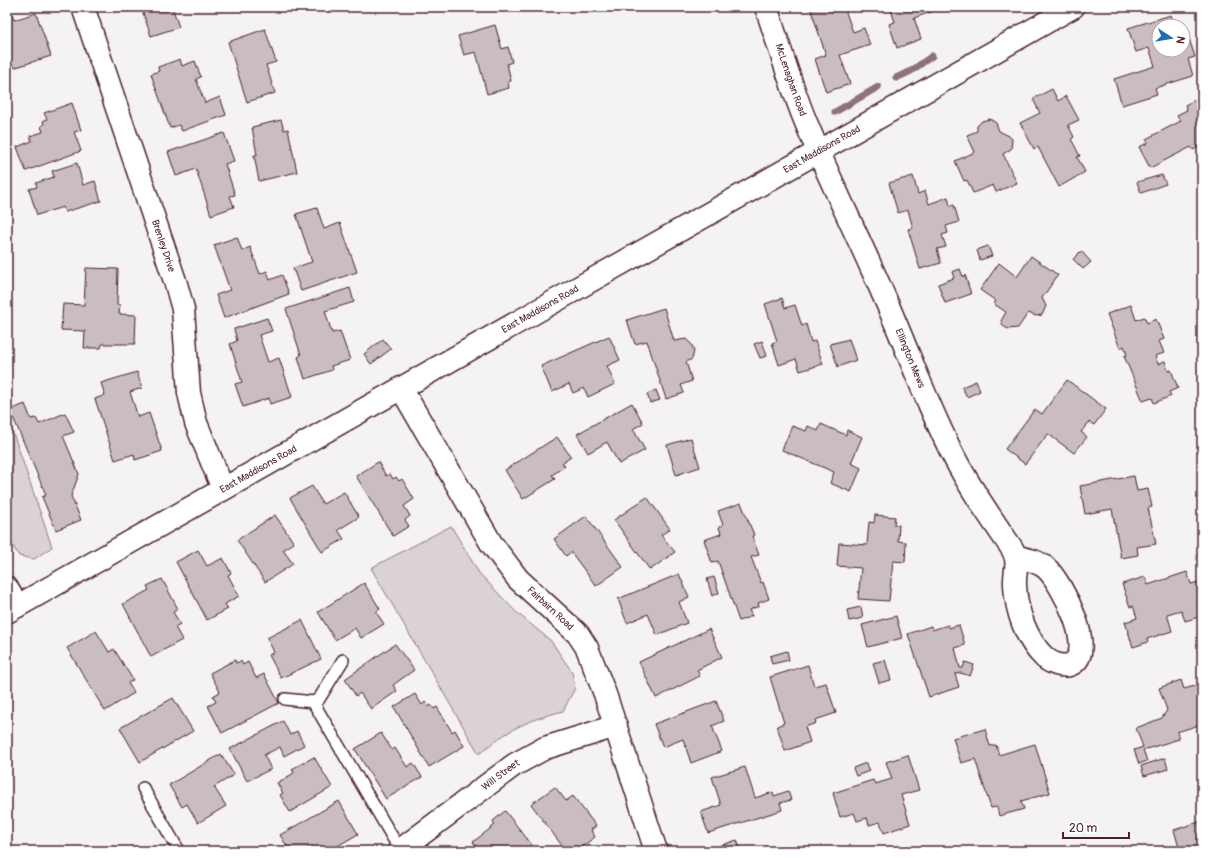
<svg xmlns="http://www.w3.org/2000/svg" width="1209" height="858" font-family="Pangolin,sans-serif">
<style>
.green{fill:#dbd2d5;stroke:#927880}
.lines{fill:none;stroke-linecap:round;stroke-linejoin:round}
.stream{stroke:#8d727a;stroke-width:7}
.building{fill:#cabdc1;stroke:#4a1f2b}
.service-casing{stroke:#4a1f2b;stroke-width:14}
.minor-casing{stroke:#4a1f2b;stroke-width:25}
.tertiary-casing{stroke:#4a1f2b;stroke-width:25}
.service{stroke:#fff;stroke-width:11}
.minor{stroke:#fff;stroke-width:22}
.tertiary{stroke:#fff;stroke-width:22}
.labels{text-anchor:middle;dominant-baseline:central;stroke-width:3;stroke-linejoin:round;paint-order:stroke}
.street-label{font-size:10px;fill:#4a1f2b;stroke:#fff}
</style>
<rect width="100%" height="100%" fill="#f4f2f2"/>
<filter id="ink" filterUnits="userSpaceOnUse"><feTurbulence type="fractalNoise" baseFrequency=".025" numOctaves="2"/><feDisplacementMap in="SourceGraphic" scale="8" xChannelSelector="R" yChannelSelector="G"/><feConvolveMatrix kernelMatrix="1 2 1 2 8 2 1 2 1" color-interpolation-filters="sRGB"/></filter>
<g filter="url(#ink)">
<path class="green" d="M7 415 52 547 34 559 19 556 7 536Z
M451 526 479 573 516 612 551 641 572 672 575 688 563 711C527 720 507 730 479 754L371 568Z"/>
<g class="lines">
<path class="stream" d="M1018 8 1020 7
M896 78 911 71 932 56
M835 112 878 87"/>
</g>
<path class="building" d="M141 7H172L179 27 151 36Z
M810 7H844L853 32 864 28 870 45 840 55 850 84 826 92 815 59 826 55Z
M890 7H945L914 18 921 39 897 48 889 24 895 22Z
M36 13 51 56 7 70V15L12 14 14 20Z
M1171 15 1175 26H1159V50H1183V33L1187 32 1195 57 1188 59 1193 76 1155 88 1157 94 1122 105 1114 79 1155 66 1149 48 1136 52 1128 28Z
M495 25 502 49 508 47 512 62 507 64 511 81 508 82 509 88 487 94 476 52 464 55 458 36Z
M265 29 276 62 266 65 275 93 247 102 228 42Z
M180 59 182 66 195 61 201 77 196 79 205 103 220 97 226 115 182 131 179 125 170 128 151 74 159 71 158 67Z
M1052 89 1058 101 1066 96 1079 120 1068 125 1074 137 1071 139 1080 156 1077 157 1085 172 1059 187 1038 147 1034 149 1020 123 1040 113 1033 99Z
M1199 98 1202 101V145L1193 150 1191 147 1150 168 1139 147 1148 143 1146 139 1181 121 1177 115 1187 110 1185 105Z
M72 103 81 130 74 132 81 151 26 171 17 147 32 141 30 136 43 132 41 126 44 124 43 121 47 119 44 113Z
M990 119 996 123 999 131 1009 136 1012 139 1011 149 1003 154 1017 183 996 192 993 185 973 193 967 180 964 181 955 161 975 152 967 135 977 131V126L982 121Z
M281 120 284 130 288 129 297 172 259 181 254 155H257L252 127Z
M224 133 234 161 225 164 235 195 230 196 234 207 211 215 196 169 176 176 168 152Z
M77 163 83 185 95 181 101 201 65 212 63 207 37 215 29 189 37 187 36 183 54 177 52 171Z
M1162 175 1166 184 1141 193 1137 182Z
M913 176 918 194 925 191 929 204 948 197 950 206 954 205 959 222 946 226 948 233 942 235 946 247 937 249 941 263 920 269 908 229 913 228 908 210 898 213 889 183Z
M317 208 324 229 340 223 357 272 301 291 293 268 312 262 296 214Z
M237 237 242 251 250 247 260 274 267 271 270 280 282 275 289 294 224 318 216 295 230 290 214 245Z
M988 246 992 256 980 260 977 250Z
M1081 251 1091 262 1083 269 1073 259Z
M1031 256 1058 275 1042 298 1046 306 1042 315 1036 316 1028 313 1018 328 1008 329 1003 326 1001 321 1006 312 994 304 996 301 980 290 999 263 1017 277Z
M86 268 118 269 117 305H120L119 314 136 315 135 344H102L101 348H84L85 331 61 330 63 304 84 305Z
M960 269 963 277 965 275 971 294 945 303 938 284 954 278 952 272Z
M350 288 354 302 325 311 332 333 340 331 350 360 331 366 332 370 305 379 298 357 301 355 286 309Z
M782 298 785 308 795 305 802 326 806 324 811 342 815 341 823 364 800 371 796 359 779 365 772 343 777 341 765 304Z
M1131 305 1136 320 1144 317 1147 323 1156 319 1164 339 1159 341 1164 353 1155 356 1158 364 1165 361 1168 371 1171 370 1178 388 1169 392 1171 396 1154 403 1152 398 1143 401 1124 356 1127 355 1124 346 1120 348 1107 314Z
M664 308 674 341 686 339 692 345 694 351 692 359 686 362 692 381 681 385 684 393 666 399 647 341 635 344 627 320Z
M267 318 272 331 259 335 268 362 279 358 292 397 270 404 269 398 243 407 235 384 242 382 230 344 237 341 234 329Z
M609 336 620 360 607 366 615 384 588 397 584 388 573 393 569 384 552 392 541 366Z
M383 339 391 349 371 364 364 354Z
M849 339 856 360 838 367 830 344Z
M762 341 767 356 760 358 754 344Z
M137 372 142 388 130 392 138 417 149 413 162 451 135 460 134 454 115 460 95 399 105 395 101 383Z
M1067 380 1106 409 1094 425 1089 422 1081 432 1087 437 1074 453 1048 434 1025 464 1005 449 1035 409 1042 414Z
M976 381 980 391 967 397 962 387Z
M656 390 660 400 650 403 647 394Z
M632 403 643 423 633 429 645 450 619 464 607 442 588 453 577 434Z
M25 404 31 419 36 418 39 424 65 413 74 432 63 436 79 474 71 496 81 520 56 530 42 497 46 495 10 410Z
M821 424 846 435 847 430 862 437 851 463 861 468 851 492 830 483 834 472 782 450 792 426 806 431 808 426 818 431Z
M557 437 571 457 562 463 565 466 552 475 555 479 523 499 505 470Z
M691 438 700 467 676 475 667 445Z
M378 462 386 476 390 474 393 479 396 477 399 481 402 479 414 499 404 506 410 516 405 520 409 526 393 536 356 476Z
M1134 476 1137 491 1148 489 1152 507 1148 508 1156 544 1137 547 1138 555 1121 558 1112 509 1085 514 1080 486Z
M312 486 323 504 344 492 359 517 338 530 344 539 322 552 290 498Z
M647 497 670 529 661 535 675 552 650 570 614 520Z
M741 503 754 535 752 536 759 555 751 557 761 583 763 582 769 599 758 603 759 606 749 610 752 616 739 621 718 561 712 563 704 540 721 534 719 527 723 525 718 511Z
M275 515 294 543 283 550 293 564 265 582 237 540Z
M875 515 895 517 894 525H899L898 541 906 542 905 562 893 561 889 601 858 599 861 568 837 566 839 543 867 545 869 522 874 523Z
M586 516 623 567 596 586 571 552 566 556 554 539Z
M198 550 207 566 223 558 231 573 228 575 239 596 225 604 228 609 207 620 176 562Z
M1187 572 1191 584 1198 582 1202 593V601L1198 603 1202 616 1185 621 1181 610 1167 614 1172 631 1147 639 1148 642 1133 647 1125 622 1137 618 1133 606 1130 607 1122 584 1145 577 1148 585Z
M679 574 689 597 679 602 687 623 657 635 648 614 627 623 618 599Z
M714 577 719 593 712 596 707 579Z
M162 579 178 609 173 612 180 624 175 627 182 640 151 657 123 604 149 590 147 586Z
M364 583 380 609 376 612 384 624 361 638 355 628 335 640 318 612Z
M861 607 863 618 849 621 847 610Z
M896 616 902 638 868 647 862 625Z
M302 620 321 659 281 678 269 655 274 652 267 638Z
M948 625 949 628 959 625 965 645 955 648 960 668H963L965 662 974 665 970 676 961 673 955 674 959 687 929 697 908 634 931 626 932 630Z
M709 629 722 657 697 670 700 676 656 698 639 662Z
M96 631 109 652 114 649 133 680 128 683 134 693 105 711 67 648Z
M395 644 414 670 393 685 397 691 371 709 360 693 356 696 345 679Z
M787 651 789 660 772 664 770 656Z
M235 660 236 663 241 661 243 665 248 662 256 678 264 674 279 703 222 733 208 706 216 702 213 696 220 692 210 673Z
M885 660 891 680 879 683 873 663Z
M808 665 814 686 826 683 836 713 815 720 816 723 805 727 810 742 785 751 777 726 784 723 770 677Z
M1181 680 1184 689 1202 684V724L1177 732 1179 739 1143 750 1147 761 1139 764 1134 750 1143 747 1136 728 1162 718 1167 710 1159 688Z
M415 694 422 705 425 702 428 707 431 705 434 709 437 707 452 732 455 730 464 746 429 767 394 707Z
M173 698 193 731 140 762 120 728Z
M716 701 724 721 712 726 722 751 691 763 683 739 663 747 654 724Z
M283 721 290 735 297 731 304 745 284 756 280 747 264 755 271 769 247 781 230 749Z
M985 729 990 746 996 745 999 755 1035 744 1050 793 1021 801 1024 809 999 816 997 807 991 808 975 759 961 763 953 738Z
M381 733 392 750 395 748 407 767 413 763 422 777 386 799 355 749Z
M221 754 234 775 214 787 226 806 198 823 187 804 182 807 169 785Z
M908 755 919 790 901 795 910 824 884 833 880 822 869 825 867 818 857 821 854 813 840 817 833 793 873 780 875 784 892 779 886 762Z
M314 757 332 787 290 812 280 795 283 793 277 783 294 773 292 769Z
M1165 758 1168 769 1144 776 1141 766Z
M866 763 869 771 856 776 853 768Z
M745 767 755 798 773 792 774 796 788 791 791 800 780 803 782 810 708 833 701 812 721 805 712 777Z
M555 787 566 801 573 796 596 826 591 830 595 837 576 851H566L531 804Z
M339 801 358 834 329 851H314L311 846 304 851H290L280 835Z
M505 811 532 845 524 851H480L473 842 495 825 493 821Z
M1202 821V851H1180L1174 830Z
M737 840 741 851H710V849Z"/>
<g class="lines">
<g class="service-casing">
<path id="service" d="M285 699 313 702 319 699 343 660
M313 702 400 850
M143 788 179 851"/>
</g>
<g class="minor-casing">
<g id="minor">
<path id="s1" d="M83 7 176 284 183 309 189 393 196 423 223 489"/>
<path id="s2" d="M766 7C779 45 790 83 805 120 829 179 858 236 883 294 907 348 927 405 954 457 970 488 991 518 1011 547 1021 562 1014 569 1015 585 1016 610 1026 640 1045 658 1051 663 1061 667 1069 665 1100 655 1061 581 1046 568 1038 561 1027 559 1017 557"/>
<path id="s3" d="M401 388 491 543 518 579 578 634 587 648 605 694 656 851"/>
<path d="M7 588 17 606"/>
<path id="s4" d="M399 851 514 765 545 748 616 726"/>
</g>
</g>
<g class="tertiary-casing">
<g id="tertiary">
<path id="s5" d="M7 612 1073 7"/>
</g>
</g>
<use href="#service" class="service"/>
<use href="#minor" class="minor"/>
<use href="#tertiary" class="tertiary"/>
</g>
</g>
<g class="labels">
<g class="street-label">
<text stroke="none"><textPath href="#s2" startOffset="77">McLenaghan Road</textPath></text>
<text stroke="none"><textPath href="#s5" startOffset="937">East Maddisons Road</textPath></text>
<text stroke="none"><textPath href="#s1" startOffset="252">Brenley Drive</textPath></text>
<text stroke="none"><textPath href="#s5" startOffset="613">East Maddisons Road</textPath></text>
<text stroke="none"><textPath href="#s2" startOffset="380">Ellington Mews</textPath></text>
<text stroke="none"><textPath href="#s5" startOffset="289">East Maddisons Road</textPath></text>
<text stroke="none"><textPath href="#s3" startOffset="268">Fairbairn Road</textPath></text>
<text stroke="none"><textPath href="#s4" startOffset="127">Will Street</textPath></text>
</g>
</g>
<rect width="1209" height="858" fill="none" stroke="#fff" stroke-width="24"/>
<rect x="12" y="12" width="1185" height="834" fill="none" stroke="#4a1f2b" stroke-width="1.5" filter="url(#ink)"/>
<g transform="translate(1171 38) rotate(102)"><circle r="19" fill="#ffffff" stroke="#b7a5aa"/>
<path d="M0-3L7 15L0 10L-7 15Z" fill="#1f6fb2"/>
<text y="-6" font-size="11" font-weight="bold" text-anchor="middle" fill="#4a1f2b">N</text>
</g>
<path d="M1063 832v6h66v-6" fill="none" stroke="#4a1f2b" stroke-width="2"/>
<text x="1069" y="832" font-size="12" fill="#4a1f2b" stroke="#ffffff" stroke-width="3" paint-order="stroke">20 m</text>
</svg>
